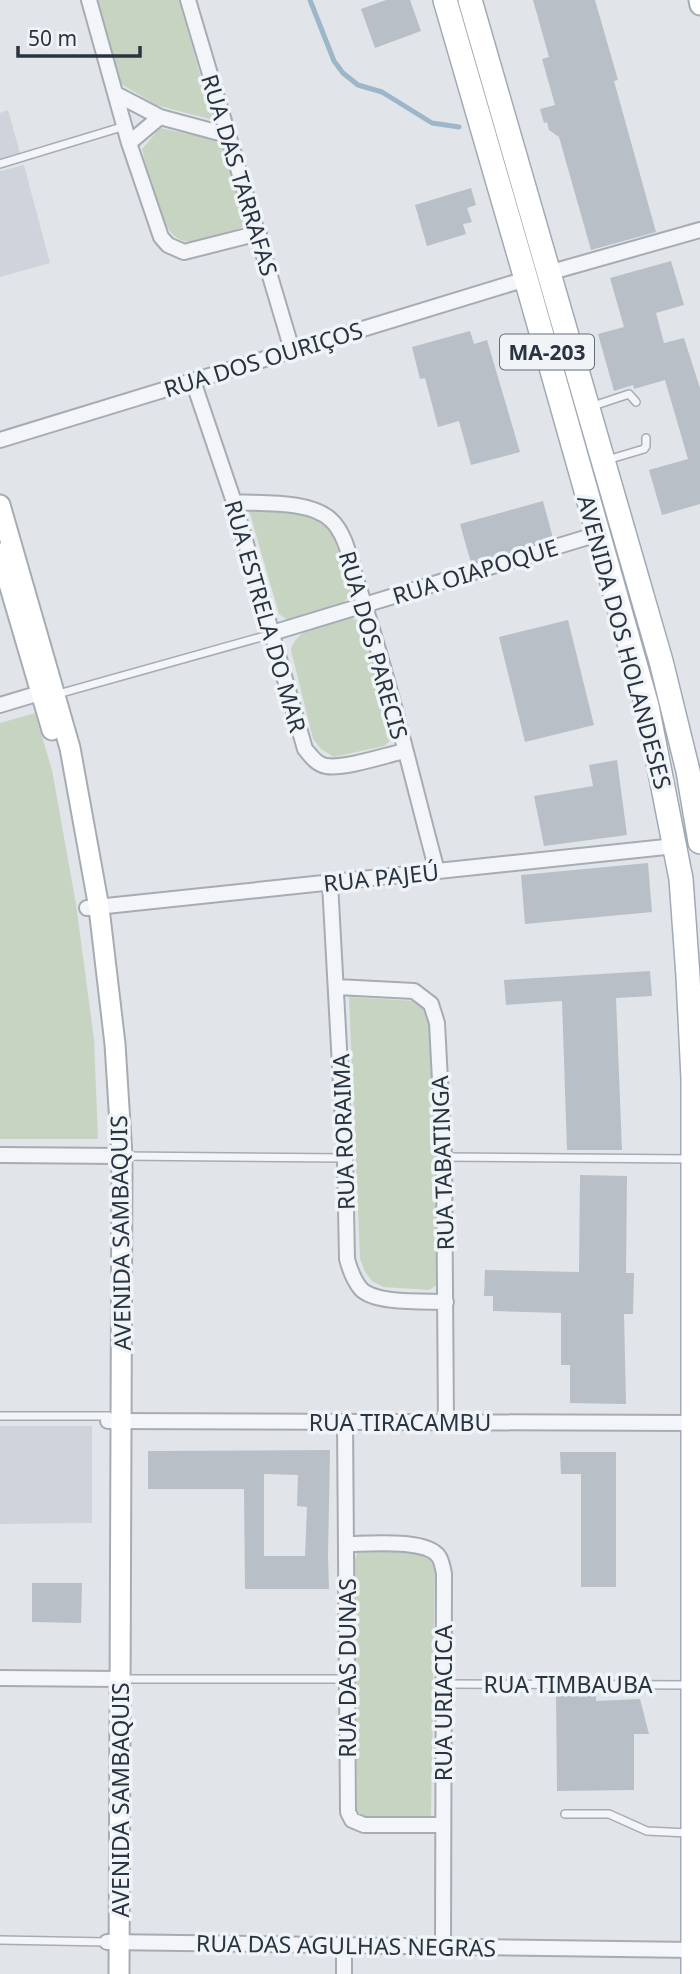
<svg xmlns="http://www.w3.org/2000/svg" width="700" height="1974" font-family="'Noto Sans',sans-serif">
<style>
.built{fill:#cfd4dc}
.green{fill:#c8d4c2}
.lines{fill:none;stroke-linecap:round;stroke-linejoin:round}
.stream{stroke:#9cb6ca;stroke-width:5}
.building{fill:#b8bfc7;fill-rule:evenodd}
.service-casing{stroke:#a6acb4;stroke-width:10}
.minor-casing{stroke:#a6acb4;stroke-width:18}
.secondary-casing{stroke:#a6acb4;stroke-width:23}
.primary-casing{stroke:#a0aab6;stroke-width:26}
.service{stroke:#f4f5f8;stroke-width:7}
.minor{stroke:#f4f5f8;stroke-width:14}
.secondary{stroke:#fff;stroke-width:19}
.primary{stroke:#fff;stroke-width:23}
.labels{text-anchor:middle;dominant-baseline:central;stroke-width:7;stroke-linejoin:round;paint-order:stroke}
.shield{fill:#f1f4f7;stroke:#656e78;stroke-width:2}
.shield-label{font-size:21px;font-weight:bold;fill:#293442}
.street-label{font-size:23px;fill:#293442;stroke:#f1f4f7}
</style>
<rect width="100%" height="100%" fill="#e1e5ea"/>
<path class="built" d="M8 110 20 153 0 159V113Z
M24 165 50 263 0 277V171Z
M0 1426H92V1523L0 1524Z"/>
<path class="green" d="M97 0H179L213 120 156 105 121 84Z
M160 128 222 141 248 225C230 231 203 245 184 241 159 236 148 171 142 149Z
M248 507 315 516 329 527 354 591 341 605 290 622 279 614Z
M350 617 364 624 393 729 391 740 384 746 334 757 321 749 313 739 291 650C296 627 330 621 350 617Z
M35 713 52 770 76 904 94 1039 98 1139H0V723Z
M349 997 415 1001 425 1007 429 1023 440 1283 429 1290 383 1287 372 1281 365 1272 360 1259Z
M358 1551 416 1552 428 1556 435 1570 431 1817 365 1818 357 1811 354 1562Z"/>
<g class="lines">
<path class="stream" d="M310 0 334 61 343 73 358 85 382 92 432 123 459 127"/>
</g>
<path class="building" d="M386 0H410L421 31 375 48 361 9Z
M533 0H595L618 80 614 81 656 232 591 250 559 137 549 130 547 122 544 123 540 109 555 105 542 59 549 57Z
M471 188 476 205 467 208 472 222 463 224 466 234 427 246 415 205Z
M671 261 684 305 656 313 664 343 684 338 700 388V504L662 515 649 470 688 459 665 380 634 389 633 385 614 391 598 334 624 327 610 278Z
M470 331 474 344 487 340 520 452 471 465 459 421 438 427 425 378 420 379 412 347Z
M543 501 553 538 471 563 460 524Z
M568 620 594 725 525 742 499 637Z
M617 760 627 835 544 846 534 796 593 786 589 765Z
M648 863 652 912 525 924 521 875Z
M650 971 652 996 616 998 622 1150H567L562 1001 506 1005 504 980Z
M580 1175 627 1176 626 1273H634L633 1314H624L626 1404 570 1403V1365H561V1313L493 1311V1296H484L485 1270 579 1272Z
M330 1450 328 1556 329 1589H245L244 1489H148V1451ZM264 1474 298 1475 297 1506 307 1507 305 1556H264Z
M560 1452H616V1587H581V1474H561Z
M32 1583H82L81 1623 32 1622Z
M556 1691H596V1701L640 1699 649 1734H634V1790L557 1791Z"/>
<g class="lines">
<g class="service-casing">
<path id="service" d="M0 164 125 126
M590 407 629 394 636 402
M607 460 644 449 646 446V438
M58 694 272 634
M122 1156 345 1158
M444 1157 691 1159
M0 1416H109
M121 1679H347
M444 1684 691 1685
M565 1814H609L647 1831 688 1833
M0 1940 107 1942"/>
</g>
<g class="minor-casing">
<path id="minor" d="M89 0 129 143 161 237 168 245 184 252 259 233
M188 0 292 350
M116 94 160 117 227 135
M129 143 160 117
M548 273 700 230
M193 381 234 502 305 749C311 756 316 764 326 766 345 769 386 755 405 751
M0 440 526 279
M234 502C262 504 310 500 331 520 346 534 350 560 356 579 388 674 411 774 437 871
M272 633 598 534
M0 705 50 690
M330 883 345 1158 347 1259C350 1270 354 1281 361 1289 375 1304 425 1301 446 1302
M87 908 675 846
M337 987 414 991 431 1004 437 1023 444 1157 446 1422
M0 1155 122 1156
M108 1421 691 1423
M345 1422 348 1812 352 1820 364 1825H443
M346 1544C367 1544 427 1538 439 1557 442 1562 443 1568 444 1574L443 1947
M0 1678 120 1679
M107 1942 693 1950
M344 1974V1945"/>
</g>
<g class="secondary-casing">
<path id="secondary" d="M699 0 700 5
M0 505 70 748 99 908 115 1044 122 1156 119 1974
M0 553 52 730"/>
</g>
<g class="primary-casing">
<path id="primary" d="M445 0 526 279 647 706 681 879 688 976 693 1079V1974
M470 0 661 661 688 771 700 842"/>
</g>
<use href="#service" class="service"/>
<use href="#minor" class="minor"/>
<use href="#secondary" class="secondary"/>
<use href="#primary" class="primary"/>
</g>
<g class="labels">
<rect class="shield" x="500" y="334.5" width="94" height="35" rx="5"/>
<g class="shield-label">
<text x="547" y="352">MA-203</text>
</g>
<g class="street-label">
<text transform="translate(240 175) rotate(73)">RUA DAS TARRAFAS</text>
<text transform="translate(263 359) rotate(-17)">RUA DOS OURIÇOS</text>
<text transform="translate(475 571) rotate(-17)">RUA OIAPOQUE</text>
<text transform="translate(266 616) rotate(74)">RUA ESTRELA DO MAR</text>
<text transform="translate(625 642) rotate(75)">AVENIDA DOS HOLANDESES</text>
<text transform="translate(374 645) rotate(74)">RUA DOS PARECIS</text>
<text transform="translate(381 877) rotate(-6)">RUA PAJEÚ</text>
<text transform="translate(343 1132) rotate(-92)">RUA RORAIMA</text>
<text transform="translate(442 1163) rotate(-92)">RUA TABATINGA</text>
<text transform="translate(120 1233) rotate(-91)">AVENIDA SAMBAQUIS</text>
<text x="400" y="1422">RUA TIRACAMBU</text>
<text transform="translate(347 1668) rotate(-90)">RUA DAS DUNAS</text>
<text x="568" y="1684">RUA TIMBAUBA</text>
<text transform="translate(443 1703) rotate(-90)">RUA URIACICA</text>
<text transform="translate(120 1800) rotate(-90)">AVENIDA SAMBAQUIS</text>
<text transform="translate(346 1945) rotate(1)">RUA DAS AGULHAS NEGRAS</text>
</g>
</g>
<path d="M18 46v10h122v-10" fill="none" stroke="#293442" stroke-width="3.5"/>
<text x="28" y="46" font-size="21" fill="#293442" stroke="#f1f4f7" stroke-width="5" paint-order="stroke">50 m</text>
</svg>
